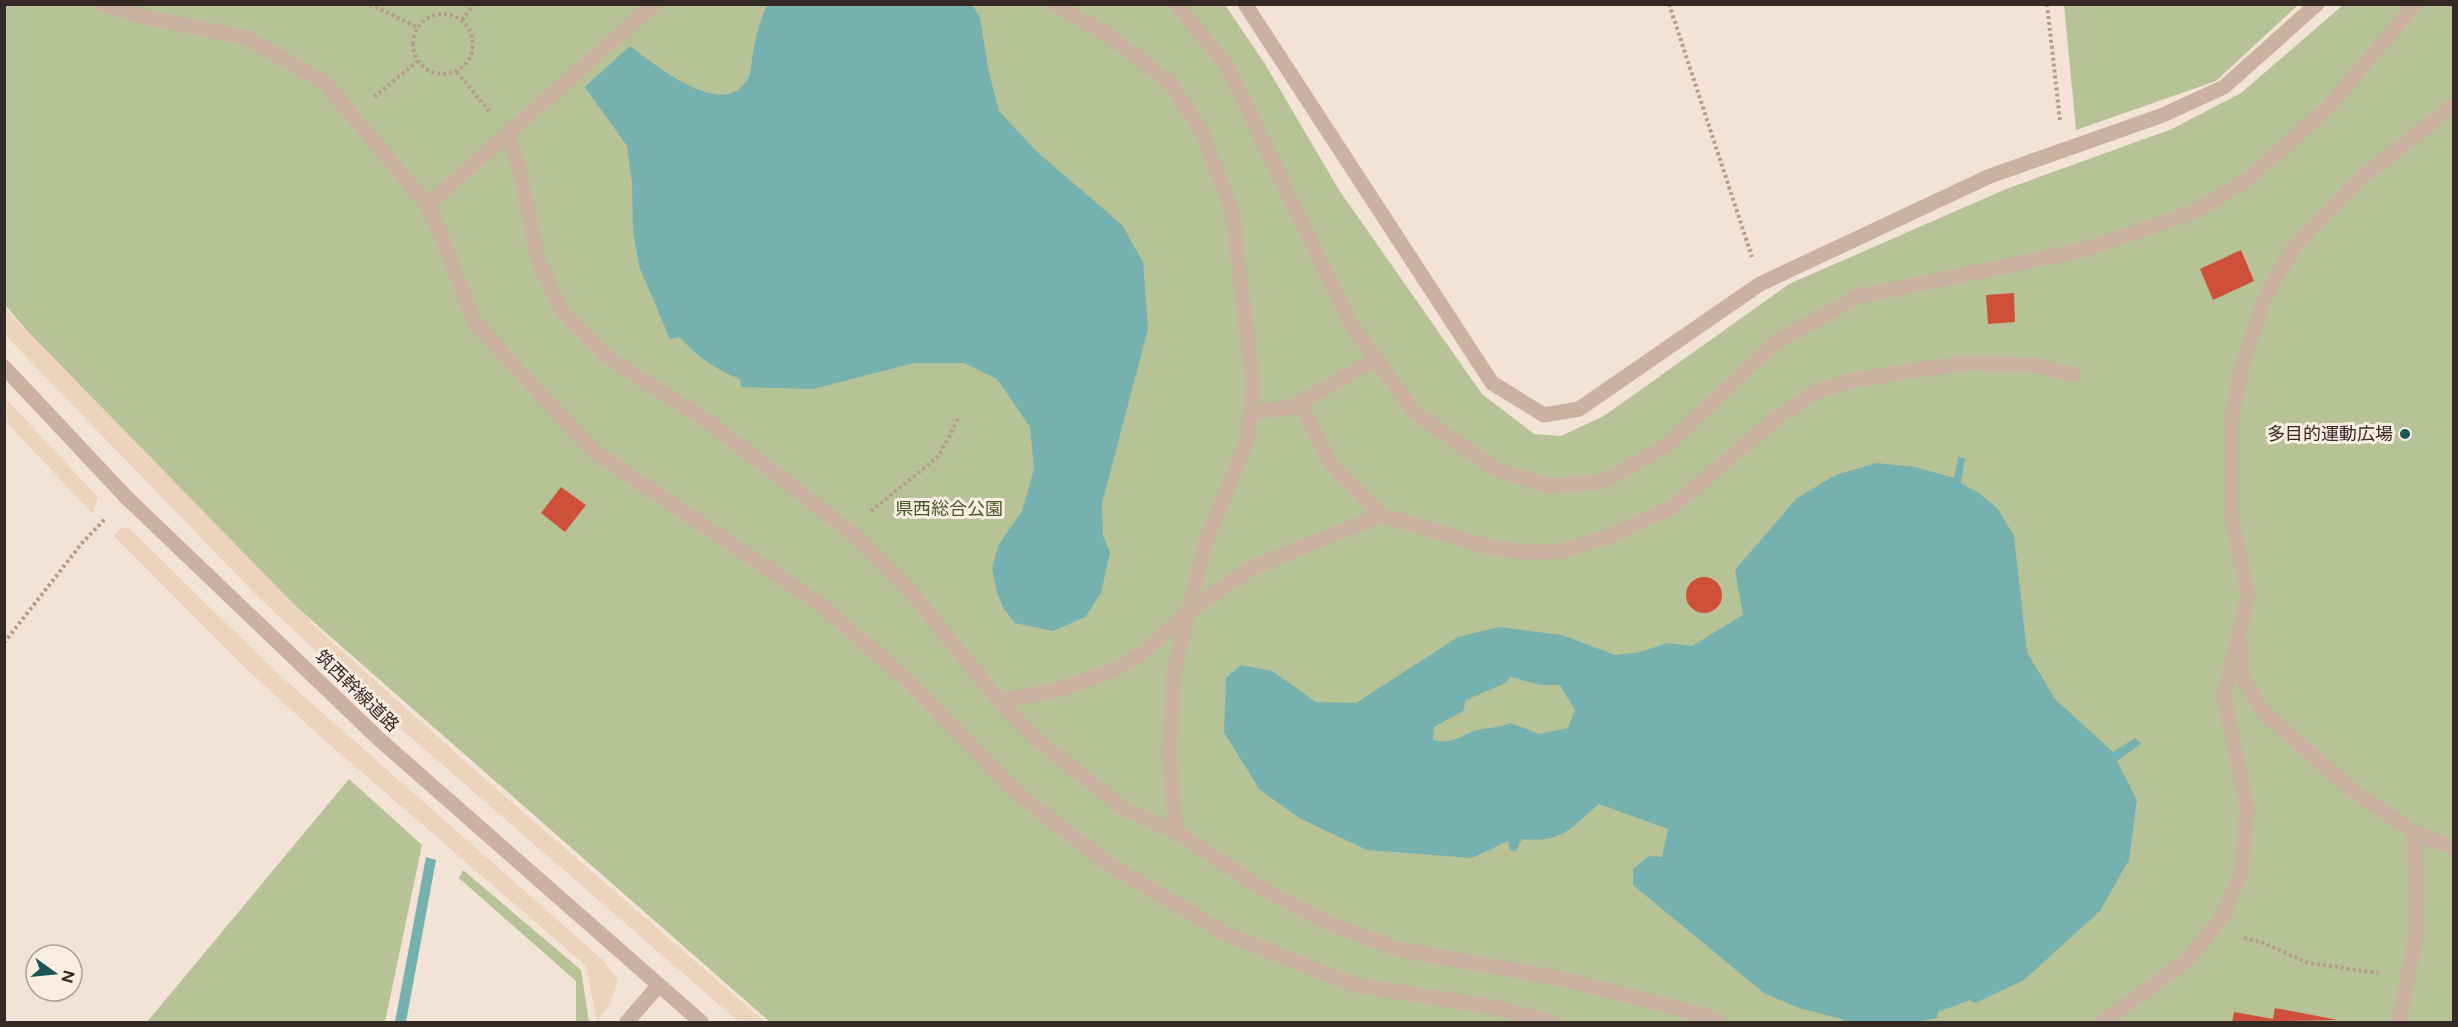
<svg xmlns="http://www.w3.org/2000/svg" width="2458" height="1027" font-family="Figtree,'Noto Sans JP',sans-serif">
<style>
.green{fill:#b7c296}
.plaza{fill:#ecd3bc}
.water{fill:#74b1af;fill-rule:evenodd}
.building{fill:#cf5038}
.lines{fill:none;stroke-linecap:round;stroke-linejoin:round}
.path{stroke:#b79b8c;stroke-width:4;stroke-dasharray:3 3;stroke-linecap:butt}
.service{stroke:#cbb1a2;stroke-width:15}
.minor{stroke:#cbb1a2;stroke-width:15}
.tertiary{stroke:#cbb1a2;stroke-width:15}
.poi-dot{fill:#185958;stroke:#faeee3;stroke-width:2}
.labels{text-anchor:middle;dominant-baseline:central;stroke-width:6;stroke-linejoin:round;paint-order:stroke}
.poi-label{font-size:18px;fill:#352925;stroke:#faeee3;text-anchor:end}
.park-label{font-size:18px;fill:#485527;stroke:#faeee3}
.street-label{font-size:18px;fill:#352925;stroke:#faeee3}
</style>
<rect width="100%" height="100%" fill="#f3e3d7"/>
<path class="green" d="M4 5H1225L1265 64 1339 190 1482 394 1534 434 1561 436 1604 416 1789 284 2006 189 2172 129 2241 93 2343 5H2453V1022H770L292 603 64 373 5 305Z
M2064 5V4L2298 5 2216 81 2076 130Z
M349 779 422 845 385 1022H147Z
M463 870 581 970 589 1022H576V981L459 878Z"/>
<path class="plaza" d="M5 308 324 635 476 771 765 1022H739L385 715 259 598 5 335Z
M5 398 98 497 93 514 5 421Z
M124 527 130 529 276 672 603 960 617 979 616 988 608 1007 597 1022 586 966 314 731 239 662 113 535Z"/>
<path class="water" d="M767 5H972L980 18 989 73 999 111 1037 152 1122 225 1143 262 1148 329 1102 503 1103 536 1110 552 1101 593 1085 617 1053 631 1015 623 1004 609 997 593 992 568 998 546 1022 511 1034 469 1030 427 997 379 964 363H914L813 389 741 387 740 379C715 369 697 357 680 337L670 339 639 266 633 229 632 183 627 146 585 87 630 46C654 64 727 125 749 76 752 70 751 61 753 53 756 36 760 21 767 5Z
M1958 457 1965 458 1961 483 1979 493 1998 509 2014 536 2027 652 2055 699 2113 752 2135 738 2141 744 2117 761 2137 800 2129 860 2100 911 2024 980 1975 1003 1970 1000 1938 1012 1937 1018 1917 1022H1843L1842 1019 1799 1008 1764 993 1633 885V869L1649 856 1662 857 1668 829 1599 804C1569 829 1563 843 1522 839L1516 851 1510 850 1508 841 1472 858 1367 850 1299 818 1259 789 1224 732 1226 678 1241 665 1272 671 1316 702 1356 703 1458 637 1499 627 1562 635 1615 655 1641 652 1667 643 1692 646 1743 615 1735 570 1797 498 1836 475 1876 463 1915 467 1954 478ZM1511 677 1540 685H1560L1575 710 1568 728 1540 734 1510 723C1500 728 1493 727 1483 729 1461 733 1458 745 1433 740L1434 727 1463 711 1466 700 1503 684Z
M426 857 436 860 406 1022H395Z"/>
<path class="building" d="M2241 250 2254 281 2213 300 2200 269Z
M2014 293 2015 322 1988 324 1986 295Z
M561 487 586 505 565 532 541 513Z
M1686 595a18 18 0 1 1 36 0a18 18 0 1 1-36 0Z
M2275 1008 2338 1020 2232 1022 2234 1012 2273 1019Z"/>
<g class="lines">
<path class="path" d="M370 4 418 28
M1669 4 1752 257
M2047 4 2060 120
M413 44a30 30 0 1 1 60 0a30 30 0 1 1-60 0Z
M462 20 474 4
M457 72 489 111
M374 97 418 61
M871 511 939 456 959 417
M4 643 82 543 106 518
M2244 938 2264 943 2308 963 2378 973"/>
<path class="service" d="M102 4 141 16 247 38 325 83 427 205 439 230 474 322 593 451 820 604 908 681 1016 792 1105 862 1226 934 1354 985 1489 1006 1551 1022
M1053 4 1102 31 1169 82 1202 132 1232 210 1253 384 1247 440 1205 543 1174 672 1169 752 1176 832
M1176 4 1227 66 1350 323 1414 412 1495 469 1547 486 1602 482 1666 446 1776 342 1856 297 2083 250 2191 213 2247 180 2329 106 2415 4
M507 134 519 167 538 260 561 310 607 357 710 423 853 534 912 593 999 701 1034 737 1124 809 1176 832 1261 888 1333 925 1397 949 1563 979 1707 1016 1718 1022
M427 205 654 4
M1299 402 1331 464 1381 515
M1250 413 1291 407 1376 359
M2241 647 2242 677 2263 712 2353 791 2414 832 2454 848
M999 701 1054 691 1110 672 1143 653 1188 612 1251 568 1381 515 1485 546 1522 552 1562 551 1612 535 1672 507 1779 416 1815 392 1854 380 1964 363 2035 365 2073 375
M2102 1022 2186 961 2222 917 2241 873 2247 808 2224 695 2248 596 2231 513V423L2241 369 2263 301 2293 248 2363 176 2454 105
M2399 1022 2417 928 2414 832"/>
<path class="minor" d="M1245 4 1492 383 1544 415 1579 409 1760 284 1990 176 2163 115 2224 87 2317 4"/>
<path class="tertiary" d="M4 367 127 498 380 740 701 1022
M627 1022 659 985"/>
</g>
<circle class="poi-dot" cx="2405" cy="434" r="6"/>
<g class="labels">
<g class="poi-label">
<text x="2393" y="434">多目的運動広場</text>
</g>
<g class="park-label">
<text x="949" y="509">県西総合公園</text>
</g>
<g class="street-label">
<text transform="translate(357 691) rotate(44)">筑西幹線道路</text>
</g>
</g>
<rect width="2458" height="1027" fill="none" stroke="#352925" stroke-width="12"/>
<g transform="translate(54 973) rotate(105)"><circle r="28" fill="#faeee3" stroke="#ab9f97" stroke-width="1.5"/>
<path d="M0-4.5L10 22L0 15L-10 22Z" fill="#185958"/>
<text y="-9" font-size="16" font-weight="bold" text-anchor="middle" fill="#352925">N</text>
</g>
</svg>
